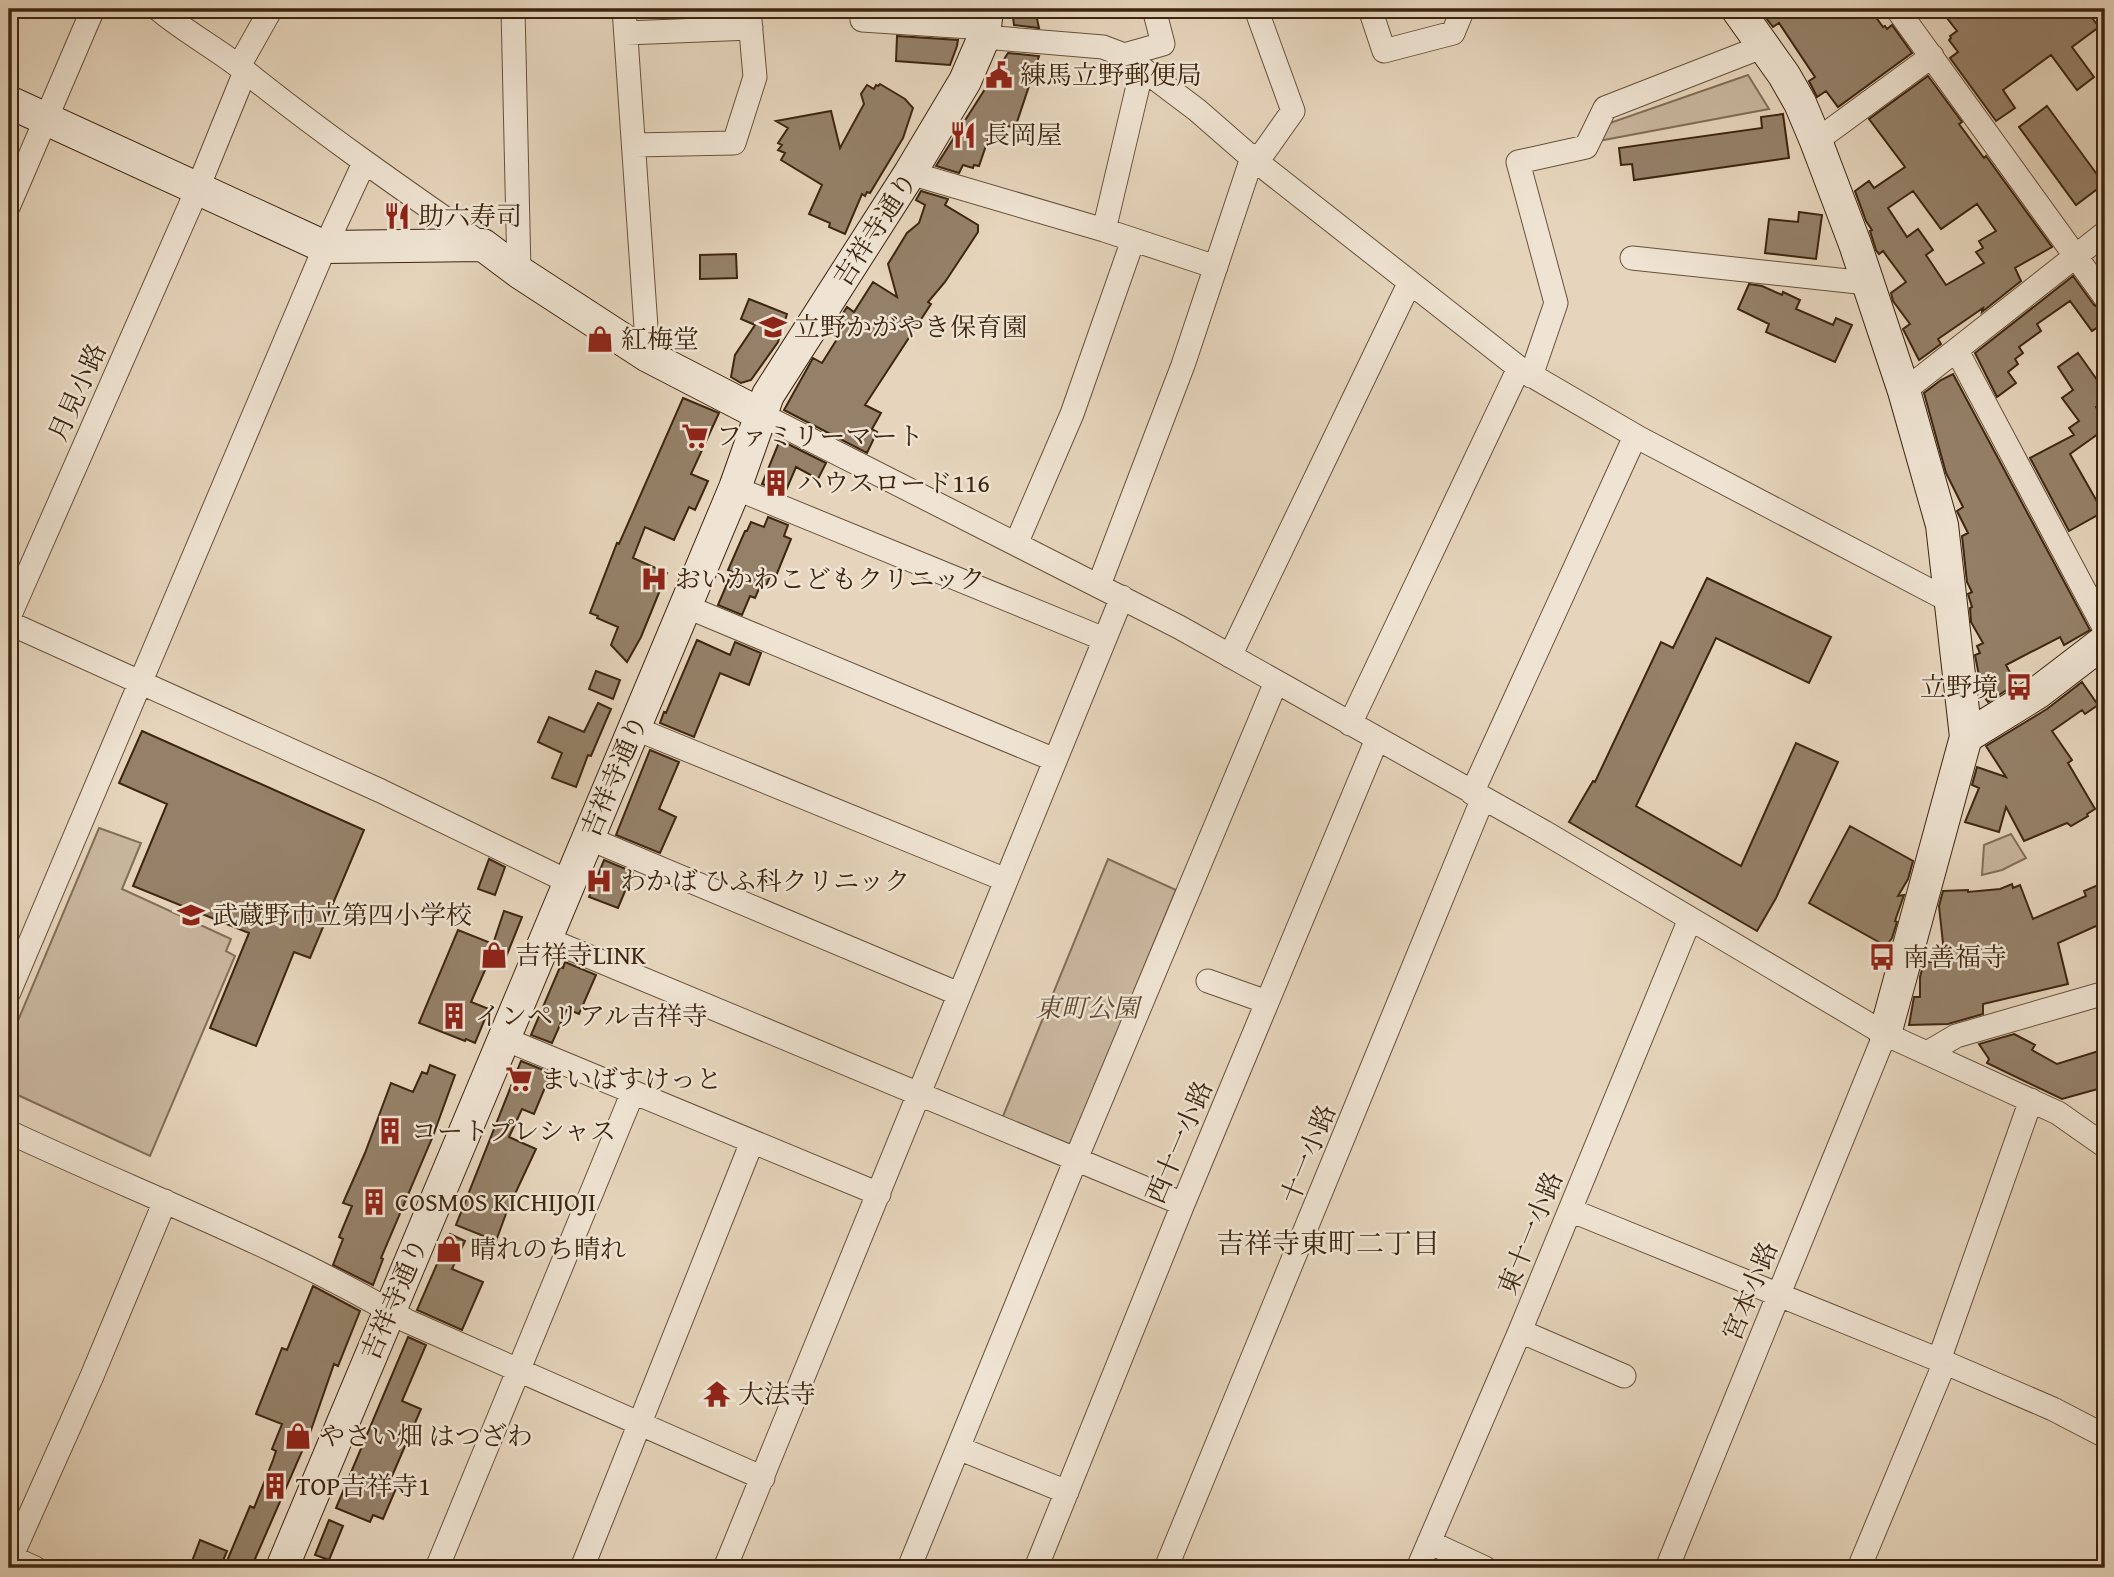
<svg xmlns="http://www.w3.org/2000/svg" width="2114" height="1577" font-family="'Gentium Book Plus','Noto Serif JP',serif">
  <rect width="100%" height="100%" fill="#e6d5bc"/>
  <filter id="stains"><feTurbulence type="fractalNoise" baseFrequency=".00286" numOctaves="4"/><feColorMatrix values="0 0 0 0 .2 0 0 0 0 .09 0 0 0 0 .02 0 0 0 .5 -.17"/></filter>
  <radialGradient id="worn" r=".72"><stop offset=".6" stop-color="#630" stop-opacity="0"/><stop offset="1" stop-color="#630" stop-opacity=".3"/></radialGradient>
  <path fill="#c9b79f" stroke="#836e57" stroke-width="2" d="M1748,75L1769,109L1593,142L1604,125Z
    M99,828L141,843L122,889L231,939L226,951L235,956L150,1156L9,1091V1042Z
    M2011,834L2026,858L2002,870L1982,875L1984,845Z
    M1108,859L1176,890L1066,1156L999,1126Z"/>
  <path fill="#958169" stroke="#3d250f" stroke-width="2" fill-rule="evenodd" d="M1012,9H1035L1039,28L1014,25Z
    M1759,9H1870L1883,27L1885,26L1887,29L1892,25L1912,53L1838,107L1826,91L1817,97L1809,81L1815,77L1779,23L1773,27Z
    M1940,9H2085L2099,27L2072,47L2094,77L2077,90L2051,55L2003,90L2015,108L1996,121L1950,58L1958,52L1949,40L1951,38L1950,36L1957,31Z
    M897,36L958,40L957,46L950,65L896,61Z
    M1008,53L1039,56L1015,128L994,122L979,166L974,165L973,168L963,165L959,173L936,166Z
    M1928,76L1962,122L1959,124L1984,158L1986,156L2052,247L2015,268L2021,281L1982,312L1983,308L1938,339L1941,344L1919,360L1903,329L1910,324L1893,301L1891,293L1906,282L1883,251L1879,254L1876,250L1870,231L1872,230L1866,221L1855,191L1869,181L1874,188L1905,167L1869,119ZM1913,191L1941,229L1977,204L1996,231L1979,241L1983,248L1976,252L1984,263L1946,285L1926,255L1933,250L1918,229L1907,237L1888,208Z
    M880,84L905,99L913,108L903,138L870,193L867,192L865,196L862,194L845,234L829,227L830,223L809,214L822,185L781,160L785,153L778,150L782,145L778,143L788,128L776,121L831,111L840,148L864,104L861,94L867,85L874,89L876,85L878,86Z
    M2047,106L2104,184L2076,205L2019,127Z
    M1783,114L1789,158L1634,180L1632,164L1621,165L1619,148L1762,128L1761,117Z
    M921,191L948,199L945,205L978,225V232L945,282L928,302L931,304L865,405L881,413L872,429L877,432L867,453L784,410L813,358L822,363L839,336L831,332L847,307L854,312L873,282L897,297L888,264L907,233L919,223L925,205L916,200Z
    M1799,212L1822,215L1816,259L1765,253L1769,219L1798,222Z
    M736,254L737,278L700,279V255Z
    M2073,276L2094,305L2105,311V322L2092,331L2070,301L2037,324L2041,331L2019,347L2023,353L2015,359L2018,364L2008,372L2016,383L1997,397L1975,353Z
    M1749,284L1762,286L1782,295L1783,292L1800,300L1796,309L1833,325L1836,318L1852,325L1835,362L1766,332L1769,324L1738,309Z
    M749,299L787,314L778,342L751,380L741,383L731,377L735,355L755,325L741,319Z
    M2078,353L2105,391V401L2096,407L2105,420V429L2070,454L2103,512L2069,531L2030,458L2074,435L2069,428L2079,421L2062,398L2073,390L2058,367Z
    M1953,374L2090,630L2064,645L2060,637L2006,665L2016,684L1988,702L1979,690L1980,681L1975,655L1980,653L1977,646L1983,643L1971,622L1970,608L1972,607L1968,594L1972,592L1967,582L1962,536L1968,533L1957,511L1963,507L1946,473L1924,393L1941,380Z
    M683,398L719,413L691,474L708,481L695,510L689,507L674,540L645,527L633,558L667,573L641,637L627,662L611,645L618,627L597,618L598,616L590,613L617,543L619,544Z
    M780,440L826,463L818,479L796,467L785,493L762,484Z
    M768,517L788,525L784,536L791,539L776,576L771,574L766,586L761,584L755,598L750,596L742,615L718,605L732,572L728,570L745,531H747L751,522L764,527Z
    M1707,578L1831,637L1809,683L1716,638L1636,806L1741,866L1796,743L1838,762L1776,898L1757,931L1569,822L1593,781L1595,782L1661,642L1673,648Z
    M697,640L730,655L735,642L761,653L749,685L720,673L694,737L660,723L664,712L666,713Z
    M596,671L620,680L613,699L589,689Z
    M2082,682L2098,705L2085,714L2082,710L2052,731L2072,760L2068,763L2095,809L2087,814L2088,816L2071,826L2067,823L2024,841L2006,807L1999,832L1965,822L1979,788L1972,785L1977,767L2006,777L1986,746L2047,709Z
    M598,703L611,709L591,756L588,755L576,787L552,778L562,753L538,742L549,717L584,732Z
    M142,731L364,830L310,958L294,952L256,1046L210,1028L249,933L133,886L167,804L119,783Z
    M650,750L679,762L659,809L676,817L660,853L616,835Z
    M1850,826L1913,861L1908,879L1898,896L1904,895L1895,921L1897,922L1892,938L1886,946L1809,903Z
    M489,859L505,867L495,895L478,889Z
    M604,860L633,872L618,908L589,897Z
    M2012,884L2013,888L2020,885L2033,919L2086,896L2084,891L2098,885L2105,902V922L2058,943L2068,984L1983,1004V1014L1948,1024L1909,1025L1914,997H1920V977L1924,962H1945L1939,906L1943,891L1968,890V892L2000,889Z
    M504,911L522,917L502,967L489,961L471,1002L489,1009L475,1043L466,1039L465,1041L419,1023L458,930L493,944Z
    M565,962L596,975L579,1014L567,1009L552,1043L531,1035L560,967L563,968Z
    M2014,1034L2035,1045L2032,1050L2057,1064L2105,1049V1087L2062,1099L1987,1063L1989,1059L1979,1044Z
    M521,1061L551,1073L534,1114L522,1109L509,1137L536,1149L507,1211L496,1241L456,1225Z
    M430,1065L455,1075L433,1136L381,1258L383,1259L373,1285L333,1265L343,1239L339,1237L352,1206L343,1203L365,1153L391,1083L413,1092L422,1072L427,1074Z
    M450,1234L465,1241L452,1269L483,1282L462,1330L417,1310Z
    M313,1286L360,1311L338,1366L334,1364L310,1433L251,1568H245L227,1561L250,1506L254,1508L273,1460L276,1451L272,1449L282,1424L256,1414L282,1348L287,1350Z
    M408,1337L426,1345L402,1401L421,1409L389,1483L397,1486L383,1519L373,1515L370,1522L336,1508Z
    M329,1520L343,1526L329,1560L315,1555Z
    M200,1540L227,1551L220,1568H202L191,1564Z"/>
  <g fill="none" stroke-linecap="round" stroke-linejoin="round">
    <defs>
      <path id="street" d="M158,9C184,31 214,47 241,68C319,131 401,188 483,245
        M513,9L519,272
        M624,9L648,356
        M862,9V20L986,28
        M1370,9L1384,51L1453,33L1463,9
        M1897,9L2105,297
        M626,33L751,28
        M984,37L1103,47L1124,55L1197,110L1252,158L1519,368L1639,438L1950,601
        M1124,55L1163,44L1154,9
        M239,66L271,9
        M1816,141L1932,56
        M634,145L734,143L755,77L749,9
        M910,173L1104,230L1216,267
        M9,205L93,9
        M1104,230L1142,69
        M1632,258L1867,283
        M1957,351L2105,629
        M1531,376L1556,303L1518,162L1586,147L1605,108L1764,46
        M1904,391L2105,233
        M760,414L1179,627L1544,832L1885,1034L2058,1113L2105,1146
        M735,488L1104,639
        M1016,544L1072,414L1133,240
        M1099,585L1183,365L1252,158L1264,152L1293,111L1256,9
        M685,606L1055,760
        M9,617L197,190L245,72
        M9,623L381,791L569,882
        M1230,656L1409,284
        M1350,724L1519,368
        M634,728L1006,880
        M1472,793L1632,443L1639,438
        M588,838L959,994
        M547,939L1183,1204
        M1208,981L1267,1002
        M9,992L325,247L364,163
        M505,1039L879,1194
        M1927,1053L1956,1036L2105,993
        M9,1132C141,1194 281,1246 407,1321L763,1478
        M1570,1210L1939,1360L2053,1409L2105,1436
        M1520,1331L1624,1376
        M1939,1360L2031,1100
        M958,1448L1067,1492
        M1429,1542L1485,1568
        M9,1556L35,1568
        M9,1562L92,1376L165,1201
        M437,1568L633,1092
        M582,1568L752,1142
        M725,1568L1122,597
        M909,1568L1076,1159L1276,682
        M1036,1568L1183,1204L1377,739
        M1166,1568L1483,798
        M1418,1568L1520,1331L1690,919
        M1667,1568L1885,1034
        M1859,1568L1945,1362"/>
      <path id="secondary" d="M1737,9L1784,75L1800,103L1816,141L1855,244L1904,391L1942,525L1966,737L1885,1034
        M9,102L325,247L483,245L519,272L648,356L760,414
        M1966,737L2037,693L2105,641
        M282,1568L735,488L768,395L910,173L965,81L984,37L987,9"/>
    </defs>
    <use href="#street" stroke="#67513a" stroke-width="25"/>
    <use href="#secondary" stroke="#3d250f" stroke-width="34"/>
    <use href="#street" stroke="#efe4d3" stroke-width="23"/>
    <use href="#secondary" stroke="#efe4d3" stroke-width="32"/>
  </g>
  <defs>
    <symbol id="civic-bare" viewBox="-9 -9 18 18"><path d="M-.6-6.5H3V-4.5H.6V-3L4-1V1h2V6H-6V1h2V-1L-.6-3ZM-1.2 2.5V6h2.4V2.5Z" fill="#8f2418" stroke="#efe4d3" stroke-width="2.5" paint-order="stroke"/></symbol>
    <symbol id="restaurant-bare" viewBox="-9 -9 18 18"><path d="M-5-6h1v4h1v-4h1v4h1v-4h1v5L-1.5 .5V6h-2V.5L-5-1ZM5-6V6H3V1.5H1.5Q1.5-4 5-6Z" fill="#8f2418" stroke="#efe4d3" stroke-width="2.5" paint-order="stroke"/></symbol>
    <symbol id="school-bare" viewBox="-9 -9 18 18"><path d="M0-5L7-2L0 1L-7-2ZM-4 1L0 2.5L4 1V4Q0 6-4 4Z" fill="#8f2418" stroke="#efe4d3" stroke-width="2.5" paint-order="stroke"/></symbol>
    <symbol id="shop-bare" viewBox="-9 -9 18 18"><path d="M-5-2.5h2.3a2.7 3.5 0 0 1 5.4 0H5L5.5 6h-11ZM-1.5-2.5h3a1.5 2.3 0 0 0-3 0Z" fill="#8f2418" stroke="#efe4d3" stroke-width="2.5" paint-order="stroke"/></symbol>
    <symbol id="supermarket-bare" viewBox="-9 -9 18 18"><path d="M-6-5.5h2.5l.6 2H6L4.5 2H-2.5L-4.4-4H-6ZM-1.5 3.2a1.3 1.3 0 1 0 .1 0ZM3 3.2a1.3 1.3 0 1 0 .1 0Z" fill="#8f2418" stroke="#efe4d3" stroke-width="2.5" paint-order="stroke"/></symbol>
    <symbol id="building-bare" viewBox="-9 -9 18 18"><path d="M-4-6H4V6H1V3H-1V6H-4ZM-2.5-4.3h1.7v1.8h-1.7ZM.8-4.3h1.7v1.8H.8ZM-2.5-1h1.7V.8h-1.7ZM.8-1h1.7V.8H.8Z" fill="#8f2418" stroke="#efe4d3" stroke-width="2.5" paint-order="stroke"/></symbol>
    <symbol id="hospital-bare" viewBox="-9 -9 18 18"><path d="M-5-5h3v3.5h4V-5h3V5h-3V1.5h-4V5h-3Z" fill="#8f2418" stroke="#efe4d3" stroke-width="2.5" paint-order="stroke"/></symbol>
    <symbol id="bus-bare" viewBox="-9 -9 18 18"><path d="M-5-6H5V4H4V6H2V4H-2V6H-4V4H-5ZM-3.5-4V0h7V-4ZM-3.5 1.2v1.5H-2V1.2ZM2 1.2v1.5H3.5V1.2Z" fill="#8f2418" stroke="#efe4d3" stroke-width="2.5" paint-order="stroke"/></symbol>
    <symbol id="temple-bare" viewBox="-9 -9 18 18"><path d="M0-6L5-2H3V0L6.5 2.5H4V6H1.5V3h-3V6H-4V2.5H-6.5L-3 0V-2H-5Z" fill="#8f2418" stroke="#efe4d3" stroke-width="2.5" paint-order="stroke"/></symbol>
  </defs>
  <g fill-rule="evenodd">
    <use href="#civic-bare" x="980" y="56" width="38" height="38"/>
    <use href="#restaurant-bare" x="944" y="116" width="38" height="38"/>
    <use href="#restaurant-bare" x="378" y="197" width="38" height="38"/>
    <use href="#school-bare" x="754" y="308" width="38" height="38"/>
    <use href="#shop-bare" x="581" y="320" width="38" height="38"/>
    <use href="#supermarket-bare" x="676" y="417" width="38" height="38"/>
    <use href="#building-bare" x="757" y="464" width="38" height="38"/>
    <use href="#hospital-bare" x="635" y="560" width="38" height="38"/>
    <use href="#bus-bare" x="2000" y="668" width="38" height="38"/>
    <use href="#hospital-bare" x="580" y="862" width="38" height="38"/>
    <use href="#school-bare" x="172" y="896" width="38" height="38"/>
    <use href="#shop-bare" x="475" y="936" width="38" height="38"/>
    <use href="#bus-bare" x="1863" y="938" width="38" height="38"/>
    <use href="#building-bare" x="435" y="997" width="38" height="38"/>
    <use href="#supermarket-bare" x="500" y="1060" width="38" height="38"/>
    <use href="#building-bare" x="371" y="1112" width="38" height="38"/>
    <use href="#building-bare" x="355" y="1183" width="38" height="38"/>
    <use href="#shop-bare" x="430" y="1230" width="38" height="38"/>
    <use href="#temple-bare" x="698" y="1375" width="38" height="38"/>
    <use href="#shop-bare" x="279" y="1417" width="38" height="38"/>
    <use href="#building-bare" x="256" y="1467" width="38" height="38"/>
  </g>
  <g text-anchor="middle" stroke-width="5" stroke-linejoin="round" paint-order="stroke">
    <g font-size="26" fill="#3d250f" stroke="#efe4d3" text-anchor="start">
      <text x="1020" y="84">練馬立野郵便局</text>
      <text x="984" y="144">長岡屋</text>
      <text x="418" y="225">助六寿司</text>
      <text x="794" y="336">立野かがやき保育園</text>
      <text x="621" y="348">紅梅堂</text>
      <text x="716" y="445">ファミリーマート</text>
      <text x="797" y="492">ハウスロード116</text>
      <text x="675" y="588">おいかわこどもクリニック</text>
      <text x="1998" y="696" text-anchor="end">立野境</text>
      <text x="620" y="890">わかば ひふ科クリニック</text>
      <text x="212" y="924">武蔵野市立第四小学校</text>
      <text x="515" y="964">吉祥寺LINK</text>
      <text x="1903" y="966">南善福寺</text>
      <text x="475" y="1025">インペリアル吉祥寺</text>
      <text x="540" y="1088">まいばすけっと</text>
      <text x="411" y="1140">コートプレシャス</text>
      <text x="395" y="1211">COSMOS KICHIJOJI</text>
      <text x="470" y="1258">晴れのち晴れ</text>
      <text x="738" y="1403">大法寺</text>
      <text x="319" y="1445">やさい畑 はつざわ</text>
      <text x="296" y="1495">TOP吉祥寺1</text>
    </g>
    <g font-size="26" fill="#3d250f" stroke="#efe4d3">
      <text transform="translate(875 229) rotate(-57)" y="9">吉祥寺通り</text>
      <text transform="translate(77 392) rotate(-66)" y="9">月見小路</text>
      <text transform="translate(614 776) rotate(-67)" y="9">吉祥寺通り</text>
      <text transform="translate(1179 1142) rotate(-67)" y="9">西十一小路</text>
      <text transform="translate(1308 1154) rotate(-68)" y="9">十一小路</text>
      <text transform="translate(1530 1233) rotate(-68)" y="9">東十一小路</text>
      <text transform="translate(1750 1291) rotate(-68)" y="9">宮本小路</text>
      <text transform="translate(394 1299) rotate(-67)" y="9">吉祥寺通り</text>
    </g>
    <g font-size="26" font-style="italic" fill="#604a33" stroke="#efe4d3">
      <text x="1087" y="1017">東町公園</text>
    </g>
    <g font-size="28" fill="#3d250f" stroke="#efe4d3">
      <text x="1328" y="1253">吉祥寺東町二丁目</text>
    </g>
  </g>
  <rect width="2114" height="1577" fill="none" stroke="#e6d5bc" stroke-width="35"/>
  <rect x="10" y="10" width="2093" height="1556" fill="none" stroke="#3d250f" stroke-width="3.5"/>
  <rect x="18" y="18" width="2079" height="1542" fill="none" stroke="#3d250f" stroke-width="2"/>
  <rect width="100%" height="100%" filter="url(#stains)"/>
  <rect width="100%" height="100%" fill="url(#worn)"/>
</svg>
